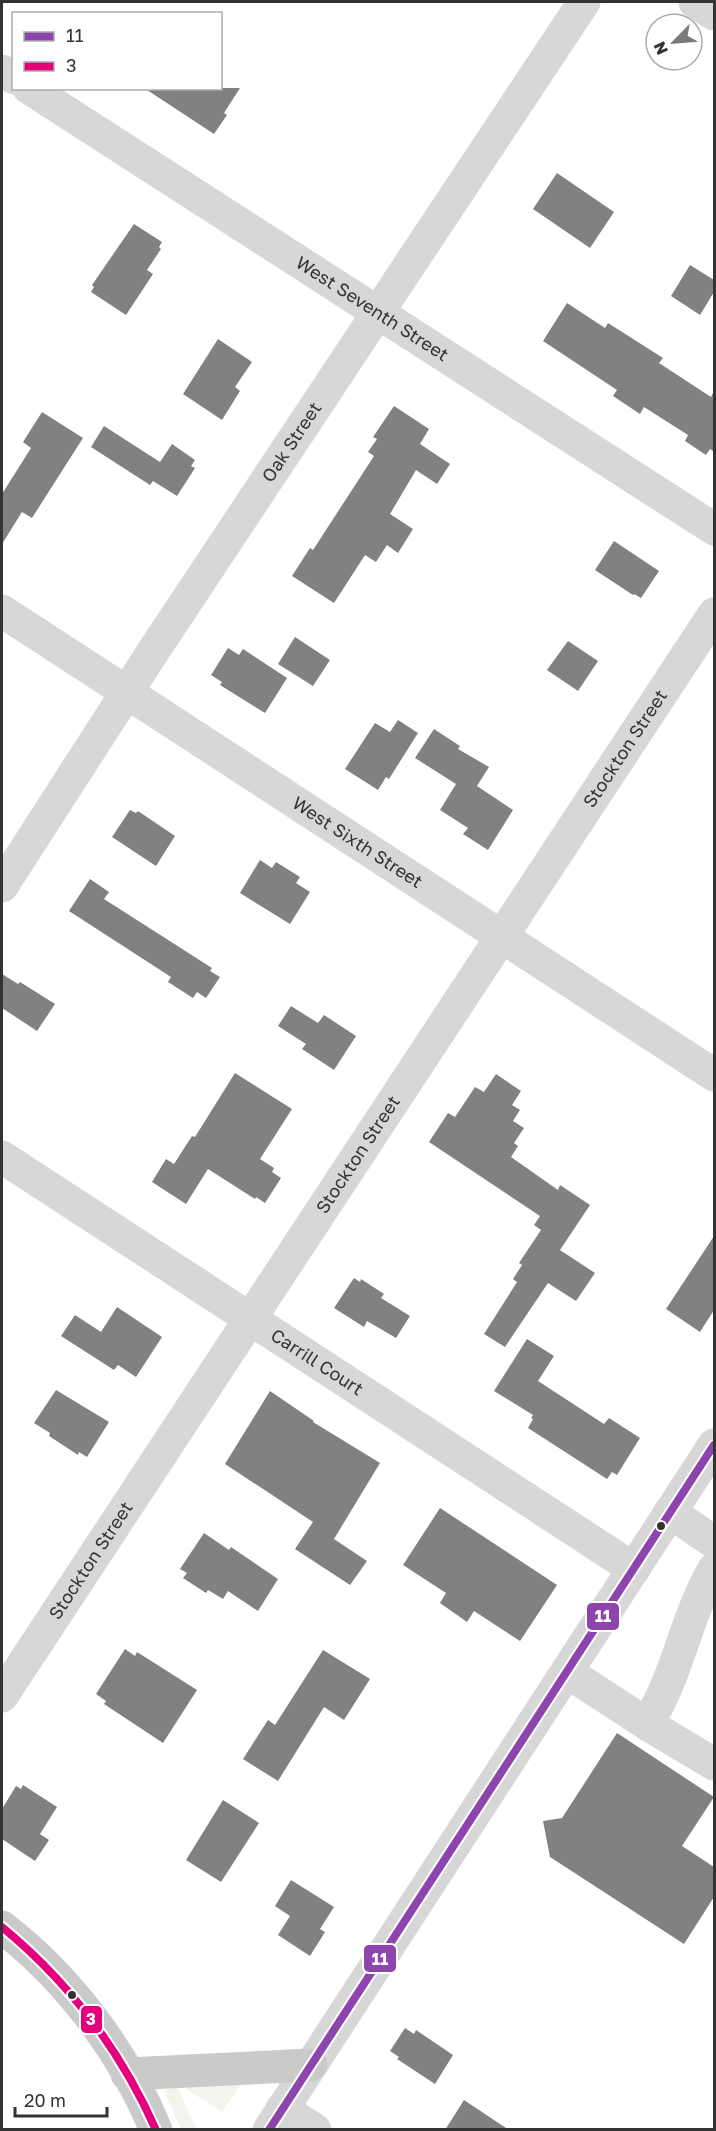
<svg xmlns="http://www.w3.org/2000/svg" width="716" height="2131" font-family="'Golos Text',sans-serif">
  <rect width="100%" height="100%" fill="#fff"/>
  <path fill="#f1f5ed" d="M185,2082H242L222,2112L186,2089Z
    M176,2083L196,2129H181L165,2093V2088Z"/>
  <path fill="#818181" d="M144,88H240L224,113L227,115L214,134Z
    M557,173L614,212L590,248L533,209Z
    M134,224L162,242L159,247L161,249L147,270L153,274L126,315L91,292L94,287L92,285Z
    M690,265L714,280V292L700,315L671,296Z
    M567,303L605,328L608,323L663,358L659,363L711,397L714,391V452L710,449L706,455L685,441L688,435L644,407L640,414L613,396L617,390L543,341Z
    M218,339L252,362L235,387L240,391L222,420L183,394Z
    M394,406L429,429L420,444L450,464L437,484L416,470L390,514L413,529L398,553L387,545L376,562L365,555L334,603L292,576L310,548L313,550L374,456L368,452L377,439L373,437Z
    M42,412L83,438L32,518L22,512L2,544V494L31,448L23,442Z
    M104,426L160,462L172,444L195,460L191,466L195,468L177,496L153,481L150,485L91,447Z
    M614,541L659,571L641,598L634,594L633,595L595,570Z
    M295,637L330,660L313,686L278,664Z
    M568,641L598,661L578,691L547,670Z
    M228,648L239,655L243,649L287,678L265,713L220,685L222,682L211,675Z
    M398,720L418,733L389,779L386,777L378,790L345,769L375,723L390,732Z
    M434,729L460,746L458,749L489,767L477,786L513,810L488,850L463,834L468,828L440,810L456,784L415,758Z
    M130,810L136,813L138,811L175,836L156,866L112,837Z
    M260,860L272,868L276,862L300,877L296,883L310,892L290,924L240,893Z
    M90,879L109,892L104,899L212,968L210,971L220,977L206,998L197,992L193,998L168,982L171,977L69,911Z
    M2,974L18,984L20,982L55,1004L37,1031L2,1008Z
    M291,1006L318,1023L324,1015L356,1036L334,1070L302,1049L306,1044L278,1026Z
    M235,1073L292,1109L260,1159L274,1168L272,1172L281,1178L265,1203L256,1197L255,1199L208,1169L186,1204L152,1182L166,1159L174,1164L192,1136L195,1137Z
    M496,1074L521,1091L512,1105L520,1110L513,1121L524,1128L514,1143L518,1146L511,1157L558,1190L560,1185L590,1205L560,1250L595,1273L576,1301L548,1283L505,1347L484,1334L517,1282L513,1279L522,1265L519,1263L541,1230L534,1225L540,1216L429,1142L448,1113L455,1117L475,1087L484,1092Z
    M714,1236V1310L700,1332L666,1309Z
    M354,1278L360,1282L361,1279L384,1294L381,1298L410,1316L396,1338L367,1321L364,1327L334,1308Z
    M117,1307L162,1337L136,1377L118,1365L114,1370L61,1336L75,1315L101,1332Z
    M527,1339L554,1356L538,1381L604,1424L609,1418L640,1438L617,1475L612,1472L607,1479L528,1428L533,1419L531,1418L533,1415L494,1391Z
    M56,1390L109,1422L87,1457L79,1452L78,1455L49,1436L50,1433L34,1423Z
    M270,1391L314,1421L313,1422L380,1463L334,1539L367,1561L350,1585L295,1549L313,1522L225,1464Z
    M440,1508L557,1585L520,1641L474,1611L467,1622L440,1603L446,1593L403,1565Z
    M204,1533L229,1550L231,1547L278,1579L258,1611L228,1591L223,1599L208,1590L206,1593L183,1578L187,1573L180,1569Z
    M125,1649L135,1656L137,1652L197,1690L163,1743L104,1704L106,1701L96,1694Z
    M323,1650L370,1679L344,1720L324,1707L278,1781L243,1759L268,1720L275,1725Z
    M617,1733L714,1797L682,1846L714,1867V1897L684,1944L550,1857L543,1821L562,1818Z
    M23,1785L57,1807L40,1834L49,1840L35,1861L2,1839V1809L16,1786L21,1789Z
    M223,1800L259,1823L221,1882L186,1860Z
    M291,1880L334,1907L320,1929L325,1932L310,1956L278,1935L290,1916L275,1906Z
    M405,2028L414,2034L416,2030L453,2055L435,2084L397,2059L399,2057L390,2051Z
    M464,2100L509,2130H445Z"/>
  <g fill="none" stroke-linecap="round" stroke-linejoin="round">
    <g stroke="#d7d7d7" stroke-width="33">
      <path d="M695,2L714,14"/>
      <path d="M2,71L14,78"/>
      <path id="s1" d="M29,88L714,529"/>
      <path id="s2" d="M2,611L714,1075"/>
      <path id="s3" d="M2,886L154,650L584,2"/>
      <path id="s4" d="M2,1157L634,1569"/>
      <path d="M670,1512L714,1542"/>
      <path d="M567,1672L647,1724L714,1764"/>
      <path id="s5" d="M2,1696L714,614"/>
      <path d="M647,1724C678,1676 685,1618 714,1569"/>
      <path d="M282,2109L315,2130"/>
      <path d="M269,2130L714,1445"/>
    </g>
    <path stroke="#cacaca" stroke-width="33" d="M2,1927C68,1978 124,2052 156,2130
      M127,2074L311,2065"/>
    <defs>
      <path id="bus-1" d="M269,2130L714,1445"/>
      <path id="bus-2" d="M2,1927C70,1983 120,2049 156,2130"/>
    </defs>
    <use href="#bus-1" stroke="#fff" stroke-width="12"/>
    <use href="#bus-2" stroke="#fff" stroke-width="12"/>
    <use href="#bus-1" stroke="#8e44ad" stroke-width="8"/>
    <use href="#bus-2" stroke="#e5007d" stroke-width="8"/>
  </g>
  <g fill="#333" stroke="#fff" stroke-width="2">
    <circle cx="661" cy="1526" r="5"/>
    <circle cx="72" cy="1995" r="5"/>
  </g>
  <g text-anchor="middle" stroke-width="6" stroke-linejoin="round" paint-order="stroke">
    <g font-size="18" fill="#333" stroke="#fff">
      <text dy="6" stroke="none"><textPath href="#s1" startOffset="408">West Seventh Street</textPath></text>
      <text dy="6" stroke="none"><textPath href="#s3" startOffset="530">Oak Street</textPath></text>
      <text dy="6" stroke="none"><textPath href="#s5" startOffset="1134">Stockton Street</textPath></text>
      <text dy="6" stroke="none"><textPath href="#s2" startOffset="424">West Sixth Street</textPath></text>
      <text dy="6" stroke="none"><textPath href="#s5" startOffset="648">Stockton Street</textPath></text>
      <text dy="6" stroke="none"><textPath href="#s4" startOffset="376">Carrill Court</textPath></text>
      <text dy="6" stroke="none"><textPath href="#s5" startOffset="162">Stockton Street</textPath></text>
    </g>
  </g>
  <g stroke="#fff" stroke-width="2">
    <rect x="586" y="1602" width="34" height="29" rx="6" fill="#8e44ad"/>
    <rect x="363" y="1944" width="34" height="29" rx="6" fill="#8e44ad"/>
    <rect x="80" y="2005" width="23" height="29" rx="6" fill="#e5007d"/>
  </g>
  <g font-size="16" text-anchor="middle" font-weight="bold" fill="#fff">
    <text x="603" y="1622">11</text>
    <text x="380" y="1965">11</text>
    <text x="91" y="2025">3</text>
  </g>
  <rect width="716" height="2131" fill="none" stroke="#333333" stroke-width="6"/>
  <rect x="12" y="12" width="210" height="78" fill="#ffffff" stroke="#adadad" stroke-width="1.5"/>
  <rect x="24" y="32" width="30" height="9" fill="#8e44ad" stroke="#adadad" stroke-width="1.5"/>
  <text x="66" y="42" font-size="18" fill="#333333">11</text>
  <rect x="24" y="62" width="30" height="9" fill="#e5007d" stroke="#adadad" stroke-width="1.5"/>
  <text x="66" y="72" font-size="18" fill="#333333">3</text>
  <g transform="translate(674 42) rotate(245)"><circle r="28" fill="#ffffff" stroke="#adadad" stroke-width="1.5"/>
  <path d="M0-4.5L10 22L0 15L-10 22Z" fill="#7a7a7a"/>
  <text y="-9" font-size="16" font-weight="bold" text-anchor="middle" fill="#333333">N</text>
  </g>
  <path d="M15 2107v9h92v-9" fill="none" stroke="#333333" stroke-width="3"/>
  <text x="24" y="2107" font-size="18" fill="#333333" stroke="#ffffff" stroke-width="4.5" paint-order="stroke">20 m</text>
</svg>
